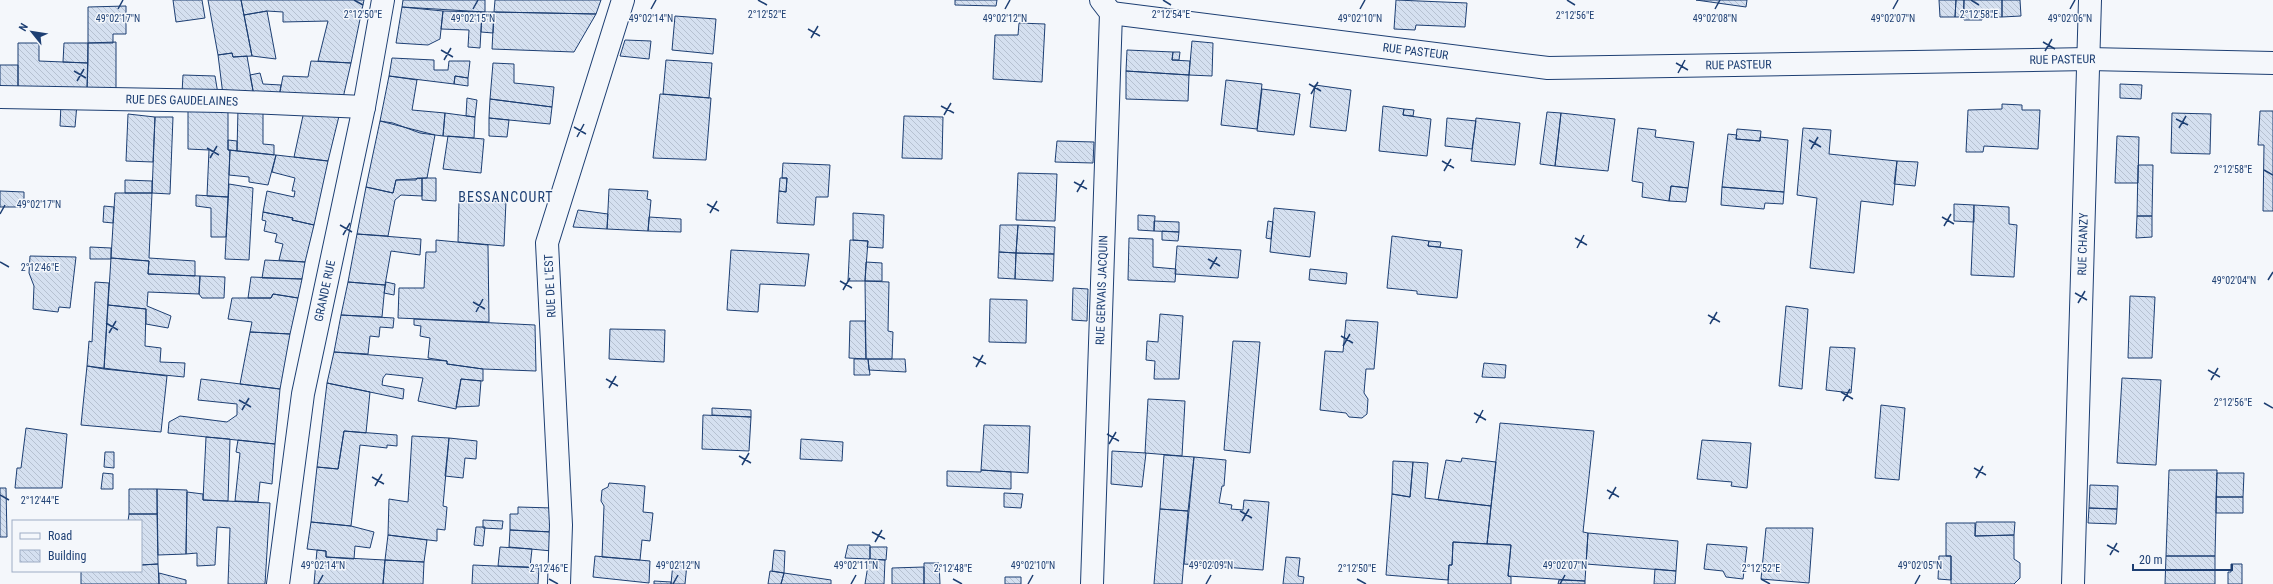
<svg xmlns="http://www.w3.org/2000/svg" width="2273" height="584" font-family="'Roboto Condensed',sans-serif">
  <defs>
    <pattern id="building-back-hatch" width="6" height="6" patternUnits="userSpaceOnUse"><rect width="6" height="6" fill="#d5e0f0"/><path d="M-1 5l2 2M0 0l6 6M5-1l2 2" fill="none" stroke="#b6c1d1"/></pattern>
  </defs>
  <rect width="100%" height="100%" fill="#f4f7fb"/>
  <path fill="url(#building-back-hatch)" stroke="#1d3f73" d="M173,0H202L205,18L176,22Z
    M208,0H241L252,56L233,57L232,53L218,55Z
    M241,0H364L351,63L318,61L328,21L283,22V12L267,11L244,15Z
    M403,0H485V12L402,7Z
    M495,0H601L596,14L494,12Z
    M955,0H997L996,6L955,5Z
    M1396,0L1467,3L1465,27L1416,25L1415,30L1394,29Z
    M1696,0H1747L1746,7Z
    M1939,0H1956L1955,17H1940Z
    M1956,0H1964L1963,17H1955Z
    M1964,0H2002V17H1982V20H1964Z
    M2002,0H2020L2021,16L2002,17Z
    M126,6V34H113V43H88V7Z
    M402,7L443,11L440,39L428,45L396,43Z
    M267,11L276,59L252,56L244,15Z
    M443,11L482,12L480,48L468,47L469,30L441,29Z
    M482,12H494L493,33L481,32Z
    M494,12L596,14L574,52L492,49Z
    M675,16L716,19L713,54L672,50Z
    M1019,23L1045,24L1042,82L993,79L995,35H1018Z
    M625,40L651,41L649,59L620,56Z
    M1192,41L1213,43L1212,76L1189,75Z
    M116,42V91L87,90L88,43Z
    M18,43H39V61L88,63L87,90L18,89Z
    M64,43H88V63L63,62Z
    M1127,50L1173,52L1172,60L1190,61L1189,75L1126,71Z
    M1173,52H1180L1179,60H1172Z
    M232,53L233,57L247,56L254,96L223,95L218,55Z
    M392,58L434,60V70H448L449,61H470L468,78L455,76L454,84L389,76Z
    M666,60L712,63L709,98L663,94Z
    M311,61L351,63L343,98L279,97L283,76L308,77Z
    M493,63L514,64V83L554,87L552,107L490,99Z
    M0,65H18V89L0,88Z
    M1126,71L1189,75L1188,101L1126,99Z
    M260,73L263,84L281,85L279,97L254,96L250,75Z
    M183,75L215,76L218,94L182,93Z
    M389,76L417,80L412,110L445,113L443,136L420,133L393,123L380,121Z
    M455,76L468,78V86L454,84Z
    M1226,80L1262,84L1257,129L1221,125Z
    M2120,84L2142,85L2141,99L2120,98Z
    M1315,85L1351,90L1346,131L1310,127Z
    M1262,89L1300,94L1294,135L1257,131Z
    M660,94L711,98L706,160L653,158Z
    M467,98L477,100L475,117L466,116Z
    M490,99L552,107L550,124L489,118Z
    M61,104H77L75,127L60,126Z
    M2002,104L2022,105V110H2040L2038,149L1984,146L1983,152H1966L1968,110L2002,109Z
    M1383,106L1404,109L1403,115L1431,119L1427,156L1379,151Z
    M188,107L228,109V150H230L228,197L207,196L209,150L188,149Z
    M238,109L263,110V144L274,145V155L237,151Z
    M1404,109L1414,110L1413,116L1403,115Z
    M304,111L340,112L328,161L294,157Z
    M2260,111H2273V211H2263L2264,145H2258Z
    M1547,112L1561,113L1555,166L1540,164Z
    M445,113L475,117L474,138L443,136Z
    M1561,113L1615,119L1608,171L1555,166Z
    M2172,113L2211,114L2210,154L2171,153Z
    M128,114L155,117L153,162L126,161Z
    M904,116L943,117L942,159L902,158Z
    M155,117H173L170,194L152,193Z
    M489,118L509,120L507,137L489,136Z
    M1447,118L1476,121L1472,149L1445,146Z
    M1476,118L1520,123L1515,165L1471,161Z
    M380,121L435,135L427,178L396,180L393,193L366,187Z
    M1638,128L1656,130L1655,137L1694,142L1688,188L1671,186L1669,201L1642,197L1643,183L1632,181Z
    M1803,128L1831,130L1829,154L1897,161L1893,205L1861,201L1854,273L1810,268L1817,198L1797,195Z
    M1737,129L1761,131L1760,141L1736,139Z
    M1728,134L1737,135L1736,139L1760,141V137L1788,140L1784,192L1722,187Z
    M448,136L484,139L481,173L443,169Z
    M2117,136L2139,137L2138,183H2115Z
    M228,140L237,141V151L228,150Z
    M1057,141L1094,142L1093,163L1055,162Z
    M230,150L276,155L268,185L249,182V177L229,175Z
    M276,155L328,161L314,225L292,220L293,218L263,212L267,191L294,197L295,191H292L295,178L272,172Z
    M1897,161L1918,162L1915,186L1894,184Z
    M783,163L830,165L828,197H816L814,225L777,223L779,191L786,192L787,178H782Z
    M2138,165H2153L2152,216H2137Z
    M1018,173L1057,174L1055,221L1016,220Z
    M417,178H422V196L401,195L395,200L388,236L357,234L366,187L393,193L396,180H416Z
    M422,178H436V201L422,200Z
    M780,178H787L786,192L779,191Z
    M125,180L152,181V193H125Z
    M229,184L253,188L249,260L225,259Z
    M1671,186L1688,188L1686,202L1669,201Z
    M1722,187L1784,192L1783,204L1765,203L1764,209L1721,205Z
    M609,189L648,191L647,199L651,200L648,231L607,229Z
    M0,191L24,192V207H0Z
    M115,193H152L149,258L195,261V276L148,274L149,261L111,258Z
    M196,195L228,197L226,237H211V208L196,206Z
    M459,201H506L504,246L458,242Z
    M1954,204L1974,205V222L1954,221Z
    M1974,205L2009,207V224L2017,225L2014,277L1971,275Z
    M104,206L114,207L113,223L103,222Z
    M1274,208L1315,212L1310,257L1270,252Z
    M578,210L608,214L607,229L573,227Z
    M263,212L293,218L292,220L314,225L305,262L279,260L283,244L275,242L277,234L264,231L266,221L262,220Z
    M853,213L884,215L883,248L867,247L868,241L853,240Z
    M1138,215L1155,216L1154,231L1138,230Z
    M2137,216H2152V237L2136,238Z
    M649,217L681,219V232L648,231Z
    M1154,221L1179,222V232L1154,231Z
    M1268,221L1273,222L1271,239L1266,238Z
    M1000,225H1018L1016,253L999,252Z
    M1018,225L1055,227L1054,254L1016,253Z
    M1162,231L1179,232L1178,241L1162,240Z
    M357,234L421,239L420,255L391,251L385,285L348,282Z
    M1392,236L1429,241L1428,246L1462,250L1457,298L1417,294V291L1387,288Z
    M1129,238L1153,239V267L1176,269L1175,282L1128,280Z
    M436,240L488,245L489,322L398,318L399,288H424L426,252H436Z
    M850,240L868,241L865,281H848Z
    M1429,241L1441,242L1440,247L1428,246Z
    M1177,246L1241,250L1238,278L1175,274Z
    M90,247L111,248V259H90Z
    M731,250L809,254L805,286L760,284L758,312L727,310Z
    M999,252L1016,253L1015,279L998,278Z
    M1016,253L1054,254L1053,281L1015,279Z
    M30,256L76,257L70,308L59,307L58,312L33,309L34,286L29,273Z
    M111,258L149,261L148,274L200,276L199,294L148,292L147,306L171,316L168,328L146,324V309L108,305Z
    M265,260L305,262L302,279L262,278Z
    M866,262L882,263V281H865Z
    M1310,269L1347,273L1346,284L1309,280Z
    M200,276L225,277L224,298H202L199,294Z
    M251,277L302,279L298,298L273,294L271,298H248Z
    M865,281L889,282L888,331L893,332L892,359H866Z
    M95,282L109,283L104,369L87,366L89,341L92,342Z
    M348,282L385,285L382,317L341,315Z
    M386,282L395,284L394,295L384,293Z
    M1073,288L1088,289L1087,321L1072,320Z
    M273,294L298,298L290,334L250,332L252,322L228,319L232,298H271Z
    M2130,296L2155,297L2152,358H2128Z
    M990,299L1027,300L1026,343L989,342Z
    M108,305L146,309L145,346L161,348L160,362L185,363L184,377L104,369Z
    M1786,306L1808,309L1802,389L1779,386Z
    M1160,314L1183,316L1179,379H1154L1155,361L1146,360L1147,341L1158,342Z
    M341,315L394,318L393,328L380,327L379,337L370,336L368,354L334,352Z
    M414,319L535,325L536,371L483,369L447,364V361L428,358L430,338L420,336L421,326L414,325Z
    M1346,320L1378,322L1374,369H1366L1364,393L1368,399L1367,414L1362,418L1349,417L1346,413L1320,410L1325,351L1343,352Z
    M850,321H865L866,359L849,358Z
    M610,329L665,330L664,362L609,359Z
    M250,332L290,334L280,389L240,384Z
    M1233,341L1260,342L1250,453L1224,450Z
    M1830,347L1855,348L1851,393L1826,390Z
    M334,352L447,361V364L483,369V381L461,379L456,409L418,401L423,378L386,374L383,378L382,385L404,389L403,399L327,383Z
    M854,359H868L870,375H854Z
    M868,359H905L906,372L869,370Z
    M1484,363L1506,365L1505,378L1482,377Z
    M87,366L167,376L161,432L81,425Z
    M2122,378L2161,380L2156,465L2117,463Z
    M201,379L280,389L275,444L168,433L169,422L180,416L227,422L237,415V404L198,400Z
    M461,379L481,381L479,406L456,407Z
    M327,383L370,392L366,433L344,431L338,469L317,467Z
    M1148,399L1185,401L1182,456L1145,453Z
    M1881,405L1905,408L1899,480L1875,478Z
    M712,408L751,410V417L712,415Z
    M703,415L751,417L749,451L702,449Z
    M1500,423L1594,431L1583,532L1588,533L1585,581L1508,576L1511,545L1487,544Z
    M984,425L1030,426L1028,473L981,470Z
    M26,428L67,434L62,488H15L17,468H21Z
    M344,431L397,435V446L387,445V448L360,445L351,526L311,522L317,467L338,469Z
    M412,436L449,438L443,506L447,507L445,530L437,529V541L388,535L389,499L408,502Z
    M206,437L230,439L228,501L203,500Z
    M449,438L477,441L476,459L465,458L463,478L445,476Z
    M801,439L843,442L842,461L800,459Z
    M238,440L275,444L272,484L260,482L258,502L235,501L240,453L236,452Z
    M1702,440L1751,443L1747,488L1731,486L1732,482L1697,479Z
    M1112,451L1146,453L1142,487L1111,484Z
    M105,452H114V468L104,467Z
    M1164,455L1194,457L1188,511L1160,509Z
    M1194,457L1226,460L1224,486H1222L1219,503L1232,505L1231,509L1243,510L1244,500L1269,502L1263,570L1184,564Z
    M1462,458L1496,462L1491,506L1438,500L1446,460L1461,462Z
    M1393,461L1413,462L1410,497L1392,494Z
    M1413,462L1428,463L1425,498L1491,506L1487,544L1453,542L1452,565H1449L1448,580L1386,575L1392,494L1410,497Z
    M981,470L1011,472V489L947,486V471L981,472Z
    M2169,470H2217L2215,556H2166Z
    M103,473L113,474V489H101Z
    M2217,473H2244L2243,497H2216Z
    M609,483L645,486L643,512L653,513L650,541L642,540L640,560L602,557L604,506L601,501L602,490L608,487Z
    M2090,485L2118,486L2117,509L2089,508Z
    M0,488H6L7,537H0Z
    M129,489H157V514H129Z
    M157,489L187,490L186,554L158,555Z
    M187,492L203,494V500L270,503L265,584H228L230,528L217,527L215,565L197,566V553L186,554Z
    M1004,493L1023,494L1021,508L1004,507Z
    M2216,497H2243V513H2216Z
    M518,507L553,508L552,532L510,530V514H518Z
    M2089,508L2117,509L2116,524L2088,523Z
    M1160,509L1188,511L1182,584H1154Z
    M129,514H157L158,564L141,565V521H128Z
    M483,520L503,521L502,529L483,528Z
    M311,522L351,526L374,532L370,548L355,546L354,559L326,557V551L307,549Z
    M1976,522H2015L2014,535L1975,536Z
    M1946,523H1975V536L2014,535V559L2020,563V578L2014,584H1951V556H1946Z
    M476,527H485L483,546L474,545Z
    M1766,528H1813L1809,583L1761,579Z
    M510,530L552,532V551L509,547Z
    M1588,533L1678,541L1676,571L1586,564Z
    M388,535L427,540L424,562L385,560Z
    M1453,542L1511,545L1508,576L1511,577V584H1448L1449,565H1452Z
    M1707,544L1747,547L1743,579L1726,577L1723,571L1704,569Z
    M848,545H870V559L845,558Z
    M500,547L532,549L530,567L498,566Z
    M870,547H887L886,560L870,559Z
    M317,550L326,551V557L385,560L383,584H314Z
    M774,550L785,551L784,573L772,571Z
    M595,556L650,561L649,583L593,577Z
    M1939,556H1951V580L1938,579Z
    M2166,556H2215V584H2165Z
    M1286,557L1300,558L1298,576L1304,577L1303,584H1283Z
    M869,559L885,560L884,584H865Z
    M385,560L424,562L423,584H383Z
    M673,563L687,564L685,584H671Z
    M924,563H939L940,584H924Z
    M158,564L159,584H81V571H141V565Z
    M2231,564H2242V584H2228V572H2231Z
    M473,565L539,568L538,584H472Z
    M924,567V584H892V568Z
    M1655,569L1676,571L1675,584H1654Z
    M770,571L784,573L781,584H768Z
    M159,573L186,580V584H159Z
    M784,573L831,580V584H781Z
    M1005,577H1021V584H1005Z
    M1559,580L1585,581V584H1558Z
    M654,581L671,582V584H654Z"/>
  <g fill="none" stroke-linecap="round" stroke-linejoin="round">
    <defs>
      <g id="minor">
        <path id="s1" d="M1111,13L1548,68L2089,59L2273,63"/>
        <path id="s2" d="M0,97L222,101L364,107"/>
        <path id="s3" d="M278,584L303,394L364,107L383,0"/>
        <path d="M559,584L561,525L547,243L623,0"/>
        <path id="s4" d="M1092,584L1111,13L1101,0"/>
        <path id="s5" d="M2073,584L2090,0"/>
      </g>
    </defs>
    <use href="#minor" stroke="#1d3f73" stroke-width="24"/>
    <use href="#minor" stroke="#f4f7fb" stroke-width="22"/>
  </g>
  <path fill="none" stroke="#1d3f73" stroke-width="1.5" d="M354,0L363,5M758,0L767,5M1163,0L1171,5M1567,0L1575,5M1971,0L1979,5M118,9L123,0M473,9L478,0M651,9L656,0M1005,9L1010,0M1360,9L1365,0M1715,9L1720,0M1893,9L1898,0M2070,9L2075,0M808,29L820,36M811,38L818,26M2043,42L2055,49M441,50L453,57M2045,51L2052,39M444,60L451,48M1676,63L1688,70M74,71L86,78M1678,73L1685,60M77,81L84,69M1309,84L1321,91M1311,94L1318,82M941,106L954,113M944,115L951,103M2176,119L2188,125M574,127L586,134M2179,128L2186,116M577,137L584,124M1809,140L1821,147M207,148L219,155M1811,149L1818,137M210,158L217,146M1442,161L1454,168M2264,170L2273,175M1444,171L1451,159M1074,182L1087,189M1077,192L1084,180M707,204L719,211M710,213L717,201M0,214L5,205M1942,217L1954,224M340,225L352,232M1944,226L1951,214M343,235L350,223M1575,238L1587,245M1577,248L1584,235M1208,259L1220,266M0,262L9,267M1210,269L1217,257M2268,280L2273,272M840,281L852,288M843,290L850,278M2075,293L2087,300M473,302L485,309M2078,303L2085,291M476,312L483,299M1708,315L1720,322M106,323L118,330M1710,324L1717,312M109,333L116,321M1341,336L1353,343M1343,346L1350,334M973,357L986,364M976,367L983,355M2208,370L2220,377M606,379L618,386M2211,380L2218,368M609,388L616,376M1841,392L1853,399M239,400L251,407M1843,401L1850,389M2264,403L2273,408M242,410L249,398M1474,413L1486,420M1476,423L1483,410M1107,434L1119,441M1109,444L1116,432M739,456L751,463M742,465L749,453M1974,468L1986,475M372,477L384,484M1976,478L1983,466M375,486L382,474M1607,490L1619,497M0,495L9,500M1609,499L1616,487M1240,511L1252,518M1242,521L1249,509M872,532L885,539M875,542L882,530M2107,545L2119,552M2110,555L2117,543M549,579L558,584M953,579L962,584M1357,579L1366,584M1761,579L1770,584M318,584L323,575M673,584L678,575M851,584L856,575M1028,584L1033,575M1206,584L1211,575M1560,584L1565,575M1915,584L1920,575"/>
  <g text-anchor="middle" stroke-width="3" stroke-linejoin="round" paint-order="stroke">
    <g font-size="12" fill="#1d3f73" stroke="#f4f7fb">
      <text dy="4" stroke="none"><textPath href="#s1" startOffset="307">RUE PASTEUR</textPath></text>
      <text dy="4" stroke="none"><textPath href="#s1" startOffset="955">RUE PASTEUR</textPath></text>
      <text dy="4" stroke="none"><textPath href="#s1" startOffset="631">RUE PASTEUR</textPath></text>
      <text dy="4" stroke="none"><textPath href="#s2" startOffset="182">RUE DES GAUDELAINES</textPath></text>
      <text dy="4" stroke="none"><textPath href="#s5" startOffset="340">RUE CHANZY</textPath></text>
      <text transform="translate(550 286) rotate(-93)" y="4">RUE DE L'EST</text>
      <text dy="4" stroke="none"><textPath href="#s4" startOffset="294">RUE GERVAIS JACQUIN</textPath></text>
      <text dy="4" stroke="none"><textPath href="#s3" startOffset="297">GRANDE RUE</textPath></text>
    </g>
    <g font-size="14" letter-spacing="1" fill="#1d3f73" stroke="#f4f7fb">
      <text x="506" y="202">BESSANCOURT</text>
    </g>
  </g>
  <g font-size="10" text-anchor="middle" fill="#1d3f73" stroke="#f4f7fb" stroke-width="3" stroke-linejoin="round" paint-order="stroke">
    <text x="363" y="18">2°12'50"E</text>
    <text x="767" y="18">2°12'52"E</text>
    <text x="1979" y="18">2°12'58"E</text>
    <text x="1171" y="18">2°12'54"E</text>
    <text x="1575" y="19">2°12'56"E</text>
    <text x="473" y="22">49°02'15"N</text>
    <text x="651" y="22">49°02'14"N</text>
    <text x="1005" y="22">49°02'12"N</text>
    <text x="1360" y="22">49°02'10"N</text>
    <text x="1893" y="22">49°02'07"N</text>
    <text x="118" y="22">49°02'17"N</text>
    <text x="1715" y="22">49°02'08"N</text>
    <text x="2070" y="22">49°02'06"N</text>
    <text x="2233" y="173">2°12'58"E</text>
    <text x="39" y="208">49°02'17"N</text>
    <text x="40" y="271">2°12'46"E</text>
    <text x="2234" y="284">49°02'04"N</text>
    <text x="2233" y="406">2°12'56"E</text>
    <text x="40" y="504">2°12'44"E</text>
    <text x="323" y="569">49°02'14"N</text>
    <text x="678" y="569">49°02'12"N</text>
    <text x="856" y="569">49°02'11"N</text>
    <text x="1033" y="569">49°02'10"N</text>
    <text x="1211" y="569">49°02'09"N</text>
    <text x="1565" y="569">49°02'07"N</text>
    <text x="1920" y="569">49°02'05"N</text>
    <text x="549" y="572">2°12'46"E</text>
    <text x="953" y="572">2°12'48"E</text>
    <text x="1357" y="572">2°12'50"E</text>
    <text x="1761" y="572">2°12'52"E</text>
  </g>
  <rect x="12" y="520" width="130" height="52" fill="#f4f7fb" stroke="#9eadc5"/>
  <rect x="20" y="533" width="20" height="6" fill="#f4f7fb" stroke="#9eadc5"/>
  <text x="48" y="540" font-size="12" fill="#1d3f73">Road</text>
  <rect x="20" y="550" width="20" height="12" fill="url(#building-back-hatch)" stroke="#9eadc5"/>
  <text x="48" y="560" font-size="12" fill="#1d3f73">Building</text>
  <g transform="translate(32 32) rotate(300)" stroke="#f4f7fb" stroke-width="3" paint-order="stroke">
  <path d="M0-3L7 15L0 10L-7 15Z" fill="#1d3f73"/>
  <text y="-6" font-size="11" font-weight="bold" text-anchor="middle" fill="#1d3f73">N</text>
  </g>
  <path d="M2133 564v6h99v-6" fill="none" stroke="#1d3f73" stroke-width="2"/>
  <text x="2139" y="564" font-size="12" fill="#1d3f73" stroke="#f4f7fb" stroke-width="3" paint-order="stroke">20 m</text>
</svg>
